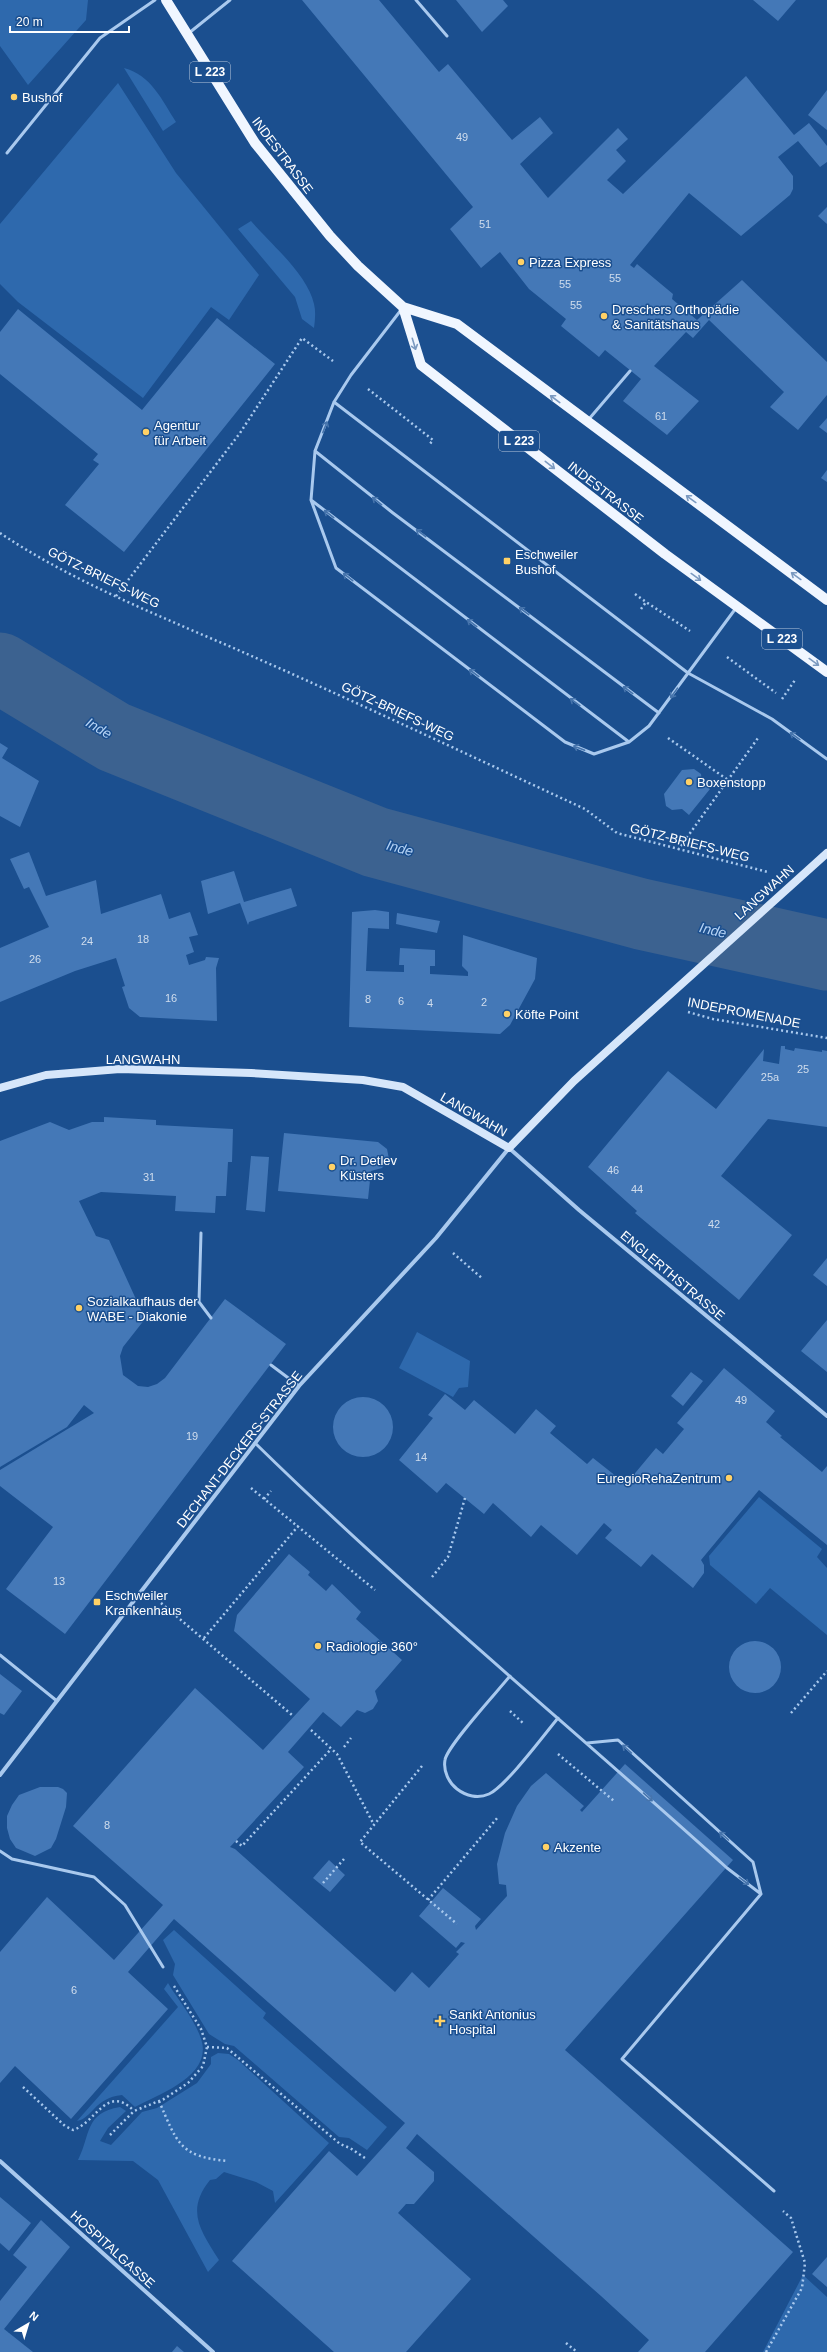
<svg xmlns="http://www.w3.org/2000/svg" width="827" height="2352" font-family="Arial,sans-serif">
  <rect width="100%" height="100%" fill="#1b4f8f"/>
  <path fill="#2e69ad" d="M0,0H88L86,20L28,85L0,46Z
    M124,68C151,75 162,100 176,122L163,131Z
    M118,83L176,173L259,275L229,320L211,307L143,398L18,302L0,284V224Z
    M251,221C270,243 308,275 314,304C316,312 315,320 314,328L302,319L295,297L238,229Z
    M417,1332L470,1361L468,1387L459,1388L453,1397L399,1368Z
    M759,1497L822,1549L817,1557L827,1568V1635L770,1588L756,1604L710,1565L709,1556Z
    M174,1930L266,2013L263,2018L387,2127L367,2150L349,2138L339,2137L234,2046L225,2044L209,2034L173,1975L175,1964L163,1940Z
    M168,1983C178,2000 193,2017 200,2036C216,2075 161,2093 135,2107L122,2095C94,2098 93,2118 77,2121L178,2007L164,1989Z
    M218,2053L229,2054L238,2060L329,2143L275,2203L273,2191L256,2182L224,2172L216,2179L210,2180C185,2211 201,2231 219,2260L208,2272L158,2180L133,2161L78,2160C91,2135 84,2113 120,2107L126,2111L108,2128L100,2141L111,2145L142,2112L157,2108L197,2083L211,2064V2057Z
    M803,2275L827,2297V2352H763Z"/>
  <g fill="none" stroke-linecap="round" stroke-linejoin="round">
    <path stroke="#3c6290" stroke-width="71" d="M0,668L114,737L375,842L641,914L827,955"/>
  </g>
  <path fill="#4478b7" d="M302,0H379L439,72L448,64L512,140L540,117L553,133L520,164L548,198L618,128L628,139L616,150L626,161L607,180L623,194L746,76L794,135L809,123L827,146V162L820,167L798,141L778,157L793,176V189L790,195L741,236L689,193L630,265L634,268L637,264L673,294L672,299L697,320L742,280L827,362V395L798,430L770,407L784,392L709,320L693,338L686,332L654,366L699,401L667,435L623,401L641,379L605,350L599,357L561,326L566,319L529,289L500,252L481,268L450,229L473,207Z
    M456,0H503L508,6L482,32Z
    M753,0H796L778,21Z
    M827,90V130L808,115Z
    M827,207V224L818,216Z
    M18,309L142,410L217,318L275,364L124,552L65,505L99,464L93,460L98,454L0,374V332Z
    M827,418V433L819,427Z
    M827,470V482L821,478Z
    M0,743L8,748L2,758L39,781L20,827L0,816Z
    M694,769L701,774L702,783L710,789L689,815L682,809L672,810L666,806L664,794L682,770Z
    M29,852L46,896L96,880L101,914L161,894L169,919L190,912L198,935L189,937L194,952L186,955L189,965L205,960L206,957L219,958L216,968L217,1021L140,1017L129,1008L122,987L125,986L116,958L75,971L0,1002V948L49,927L29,887L24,889L10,859Z
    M234,871L244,902L291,888L297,906L249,922L248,925L240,903L208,914L201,881Z
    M375,910L389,912V929L368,928L366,971L404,972V965H399L400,948L435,950V966H430V974L468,976V972L462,966L463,935L537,958L535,979L510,1025L500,1034L349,1027L352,912Z
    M397,913L440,921L437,933L396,924Z
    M781,1046H785V1049L794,1051L795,1048L822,1052V1050L827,1051V1127L768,1119L721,1176L792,1235L739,1300L635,1213L637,1211L588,1167L668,1071L716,1109L764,1049L763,1061L779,1064Z
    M104,1117L156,1120V1125L233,1129L232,1162H228L226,1196H216L215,1213L175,1211L176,1196L101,1192L79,1201L96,1236L109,1240L145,1319L123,1347L120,1356L123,1375L138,1386L148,1387L157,1384L165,1378L225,1299L286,1344L65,1634L6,1589L53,1527L0,1486V1470L94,1413L84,1405L67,1427L0,1467V1141L50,1122L69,1130L92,1122H104Z
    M284,1133L378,1142L387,1149L389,1159L382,1168L371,1171L368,1199L278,1191Z
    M251,1156L269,1157L265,1212L246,1210Z
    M827,1258V1286L813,1275Z
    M827,1320V1372L801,1351Z
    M724,1368L775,1411L766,1422L782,1436L780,1437L822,1472L827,1466V1545L759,1490L701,1560L704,1565V1573L693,1588L652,1554L641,1567L605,1538L612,1530L604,1523L577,1555L541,1525L531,1537L493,1503L484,1514L446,1483L437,1493L399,1460L433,1418L428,1415L445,1394L465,1410L474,1400L515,1434L536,1409L556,1426L550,1433L587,1464L593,1458L626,1484L656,1448L663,1454L684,1429L677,1423Z
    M691,1372L703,1381L683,1406L671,1396Z
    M333 1427a30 30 0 1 1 60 0a30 30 0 1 1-60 0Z
    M289,1554L310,1572L308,1575L326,1591L332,1584L361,1612L356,1619L402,1660L375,1691L378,1701L373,1709L365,1713L357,1710L341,1727L323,1712L288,1752L304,1767L230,1847L235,1849L395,1992L412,1972L429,1988L459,1954L456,1952L465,1943L461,1942L456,1948L419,1916L443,1888L481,1919L475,1926L476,1930L507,1896L506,1885L499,1884L497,1864L505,1833L517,1806L531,1786L546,1773L584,1806L580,1810L582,1812L625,1764L733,1860L565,2050L793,2252L705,2352H638L649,2340L601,2296L417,2134L406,2148L434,2172V2181L414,2204H406L398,2213L471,2279L406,2352H334L232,2261L329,2151L357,2176L405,2123L174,1919L128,1972L168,2009L71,2119L15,2066L0,2083V1952L47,1897L114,1960L163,1905L73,1826L195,1688L263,1750L310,1699L234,1631L237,1615Z
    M729 1667a26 26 0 1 1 52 0a26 26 0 1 1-52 0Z
    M0,1674L22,1691L4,1715L0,1713Z
    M40,1787H58L63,1789L67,1793L66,1807L56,1839L51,1848L35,1856L16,1848L10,1839L7,1828V1816L12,1805L19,1795Z
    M329,1860L345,1875L330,1892L313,1878Z
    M0,2197L31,2223L9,2251L0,2243Z
    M41,2220L70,2247L4,2329L33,2352H0V2301L27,2267L13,2255Z
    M827,2257V2287L812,2274Z
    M177,2346L184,2352H172Z"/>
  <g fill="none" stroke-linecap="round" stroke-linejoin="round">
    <path stroke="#a9c9ee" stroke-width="2.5" stroke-dasharray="2 3" stroke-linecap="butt" d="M368,389L433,440L429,445
      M0,533C76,584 170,620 254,657C365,706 475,758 585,809L617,833L768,872
      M635,594L646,602
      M116,596L240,433L302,338L333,361
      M641,609L646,602L690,631
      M727,657L776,693
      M782,699L795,680
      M668,738L728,780
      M678,850L758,738
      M688,1012L713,1019L827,1038
      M453,1253L483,1279
      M251,1488L375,1590
      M264,1499L271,1491
      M432,1577L448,1557L465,1498
      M161,1603L292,1715
      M204,1638L299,1525
      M510,1711L524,1724
      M791,1713L827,1671
      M311,1730L337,1754L374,1825
      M344,1747L351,1738
      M558,1754L614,1801
      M422,1766L360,1842L457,1924
      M236,1841L242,1846L331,1749
      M323,1883L344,1859
      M428,1900L498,1817
      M207,2047L227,2048L340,2144L350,2148L365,2158
      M23,2087L65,2126L73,2130C96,2123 107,2083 134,2111
      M159,2101C177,2142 179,2157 228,2161
      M110,2135L134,2111L164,2099L188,2083L203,2066L207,2047L201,2029L174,1986
      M566,2343L577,2352
      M766,2352L802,2288L805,2263L791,2218L783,2211"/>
    <path stroke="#a9c9ee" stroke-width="3" d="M416,0L447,36
      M189,33L230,0
      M7,153L100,38L155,0
      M401,310L351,375L334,402L315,451L311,500L336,568L565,742L594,754L629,742L649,726L736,608
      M334,402L688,673L772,719L827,759
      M589,419L630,371
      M315,451L393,513L659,713
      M311,500L629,742
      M201,1233L199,1302L211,1318
      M271,1365L299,1386
      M255,1443C406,1591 570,1726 727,1868L761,1894
      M0,1655L57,1701
      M510,1676C498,1691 447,1746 445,1760C443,1771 449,1783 457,1789C466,1796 478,1799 489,1794C506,1786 544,1735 558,1718
      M587,1743L618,1740L753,1862L761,1894
      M0,1851L12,1859L94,1877L125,1905L163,1967
      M761,1894L622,2059L774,2191"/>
    <path stroke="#a9c9ee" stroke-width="4" d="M0,1775L299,1386L436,1238L509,1148L579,1210L827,1416
      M0,2161L213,2352"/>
    <path stroke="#d6e6fa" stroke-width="8" d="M0,1088L46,1075L120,1069L251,1073L363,1080L403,1087L509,1148L574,1081L827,853"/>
    <path stroke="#f0f6ff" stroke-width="10" d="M166,0L255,143L330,236L358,266L403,307L457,324L827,600
      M403,307L421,365L665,554L827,672"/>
  </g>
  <defs><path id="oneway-shaft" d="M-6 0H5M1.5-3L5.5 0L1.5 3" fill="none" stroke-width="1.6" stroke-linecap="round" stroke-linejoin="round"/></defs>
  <g stroke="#7b9ac1">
    <use href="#oneway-shaft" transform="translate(414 344) rotate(73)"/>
    <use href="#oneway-shaft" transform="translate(555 399) rotate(-143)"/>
    <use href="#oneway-shaft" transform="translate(550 465) rotate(38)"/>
    <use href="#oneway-shaft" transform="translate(691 499) rotate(-144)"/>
    <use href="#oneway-shaft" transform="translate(796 576) rotate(-144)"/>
    <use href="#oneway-shaft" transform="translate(696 577) rotate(36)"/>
    <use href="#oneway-shaft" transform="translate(814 662) rotate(36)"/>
  </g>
  <g stroke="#4674ac">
    <use href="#oneway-shaft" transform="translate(325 427) rotate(-69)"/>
    <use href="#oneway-shaft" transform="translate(377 501) rotate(-141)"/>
    <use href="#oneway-shaft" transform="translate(329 514) rotate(-142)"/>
    <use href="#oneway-shaft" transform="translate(421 533) rotate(-143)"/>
    <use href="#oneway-shaft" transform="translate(348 577) rotate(-142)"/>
    <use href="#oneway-shaft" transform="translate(524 611) rotate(-143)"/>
    <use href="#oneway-shaft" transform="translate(472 623) rotate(-143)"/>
    <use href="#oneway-shaft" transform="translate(474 673) rotate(-143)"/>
    <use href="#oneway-shaft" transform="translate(628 690) rotate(-143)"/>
    <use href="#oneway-shaft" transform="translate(674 693) rotate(126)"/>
    <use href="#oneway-shaft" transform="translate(575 702) rotate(-144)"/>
    <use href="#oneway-shaft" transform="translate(795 736) rotate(-144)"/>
    <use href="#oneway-shaft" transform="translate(579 748) rotate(-159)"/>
    <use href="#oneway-shaft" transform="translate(627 1749) rotate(-138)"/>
    <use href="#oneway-shaft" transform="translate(648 1797) rotate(42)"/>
    <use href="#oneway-shaft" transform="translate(724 1836) rotate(-138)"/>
    <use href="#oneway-shaft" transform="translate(744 1881) rotate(37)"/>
  </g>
  <g fill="#ffd166" stroke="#1b4f8f" stroke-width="1.5">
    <circle cx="14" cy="97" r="4"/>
    <circle cx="521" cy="262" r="4"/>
    <circle cx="604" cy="316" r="4"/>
    <circle cx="146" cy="432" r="4"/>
    <rect x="503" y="557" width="8" height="8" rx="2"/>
    <circle cx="689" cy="782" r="4"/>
    <circle cx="507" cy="1014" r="4"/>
    <circle cx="332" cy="1167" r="4"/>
    <circle cx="79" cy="1308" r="4"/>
    <circle cx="729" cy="1478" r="4"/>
    <rect x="93" y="1598" width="8" height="8" rx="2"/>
    <circle cx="318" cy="1646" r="4"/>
    <circle cx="546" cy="1847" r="4"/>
    <path d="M438 2015h4v4h4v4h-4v4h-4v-4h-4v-4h4z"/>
  </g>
  <g text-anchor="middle" stroke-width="3" stroke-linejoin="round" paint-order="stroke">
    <g font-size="11" fill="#d0dded">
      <text x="462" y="141">49</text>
      <text x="485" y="228">51</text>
      <text x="615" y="282">55</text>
      <text x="565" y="288">55</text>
      <text x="576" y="309">55</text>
      <text x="661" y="420">61</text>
      <text x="143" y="943">18</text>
      <text x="87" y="945">24</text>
      <text x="35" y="963">26</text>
      <text x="171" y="1002">16</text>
      <text x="368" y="1003">8</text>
      <text x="401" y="1005">6</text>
      <text x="484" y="1006">2</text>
      <text x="430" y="1007">4</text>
      <text x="803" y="1073">25</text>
      <text x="770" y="1081">25a</text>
      <text x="613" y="1174">46</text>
      <text x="149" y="1181">31</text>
      <text x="637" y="1193">44</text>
      <text x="714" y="1228">42</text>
      <text x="741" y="1404">49</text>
      <text x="192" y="1440">19</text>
      <text x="421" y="1461">14</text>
      <text x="59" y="1585">13</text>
      <text x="107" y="1829">8</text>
      <text x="74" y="1994">6</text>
    </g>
    <g fill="#1b4f8f" stroke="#bbcadd" stroke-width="1">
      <rect x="190" y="62" width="40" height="20" rx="3"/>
      <rect x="499" y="431" width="40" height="20" rx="3"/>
      <rect x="762" y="629" width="40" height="20" rx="3"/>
    </g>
    <g font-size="12" font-weight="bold" fill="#fff">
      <text x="210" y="76">L 223</text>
      <text x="519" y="445">L 223</text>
      <text x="782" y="643">L 223</text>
    </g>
    <g font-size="13" fill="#fff" stroke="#1b4f8f" text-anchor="start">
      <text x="22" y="102">Bushof</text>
      <text x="529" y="267">Pizza Express</text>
      <text x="612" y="314">Dreschers Orthopädie<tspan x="612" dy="15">&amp; Sanitätshaus</tspan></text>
      <text x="154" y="430">Agentur<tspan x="154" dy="15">für Arbeit</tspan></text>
      <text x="515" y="559">Eschweiler<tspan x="515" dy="15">Bushof</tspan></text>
      <text x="697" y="787">Boxenstopp</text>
      <text x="515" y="1019">Köfte Point</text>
      <text x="340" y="1165">Dr. Detlev<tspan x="340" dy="15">Küsters</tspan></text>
      <text x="87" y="1306">Sozialkaufhaus der<tspan x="87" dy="15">WABE - Diakonie</tspan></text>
      <text x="721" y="1483" text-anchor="end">EuregioRehaZentrum</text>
      <text x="105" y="1600">Eschweiler<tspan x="105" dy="15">Krankenhaus</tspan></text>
      <text x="326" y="1651">Radiologie 360°</text>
      <text x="554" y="1852">Akzente</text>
      <text x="449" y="2019">Sankt Antonius<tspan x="449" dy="15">Hospital</tspan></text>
    </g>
    <g font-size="13" fill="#fff" stroke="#1b4f8f">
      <text transform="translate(283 155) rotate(53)" y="5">INDESTRASSE</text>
      <text transform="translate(606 492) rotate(38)" y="5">INDESTRASSE</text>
      <text transform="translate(104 577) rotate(26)" y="5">GÖTZ-BRIEFS-WEG</text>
      <text transform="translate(398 711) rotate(25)" y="5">GÖTZ-BRIEFS-WEG</text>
      <text transform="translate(690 842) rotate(14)" y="5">GÖTZ-BRIEFS-WEG</text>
      <text transform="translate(764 892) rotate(-42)" y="5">LANGWAHN</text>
      <text transform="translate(744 1012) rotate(11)" y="5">INDEPROMENADE</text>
      <text x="143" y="1064">LANGWAHN</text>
      <text transform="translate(474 1114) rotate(30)" y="5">LANGWAHN</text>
      <text transform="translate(673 1275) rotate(40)" y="5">ENGLERTHSTRASSE</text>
      <text transform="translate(239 1449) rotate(-52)" y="5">DECHANT-DECKERS-STRASSE</text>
      <text transform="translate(113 2249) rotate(42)" y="5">HOSPITALGASSE</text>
    </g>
    <g font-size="14" font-style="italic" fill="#b5d3f5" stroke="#1b4f8f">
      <text transform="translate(99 728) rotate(31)" y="5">Inde</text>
      <text transform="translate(400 848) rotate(15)" y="5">Inde</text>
      <text transform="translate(713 930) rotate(13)" y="5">Inde</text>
    </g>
  </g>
  <g transform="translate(28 2324) rotate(38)" stroke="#1b4f8f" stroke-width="3" paint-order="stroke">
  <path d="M0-3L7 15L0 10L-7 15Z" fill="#ffffff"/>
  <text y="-6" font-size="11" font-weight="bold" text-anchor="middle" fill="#ffffff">N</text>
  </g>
  <path d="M10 26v6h119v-6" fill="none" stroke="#ffffff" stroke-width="2"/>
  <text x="16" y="26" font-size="12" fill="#ffffff" stroke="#1b4f8f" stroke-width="3" paint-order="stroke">20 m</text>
</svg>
